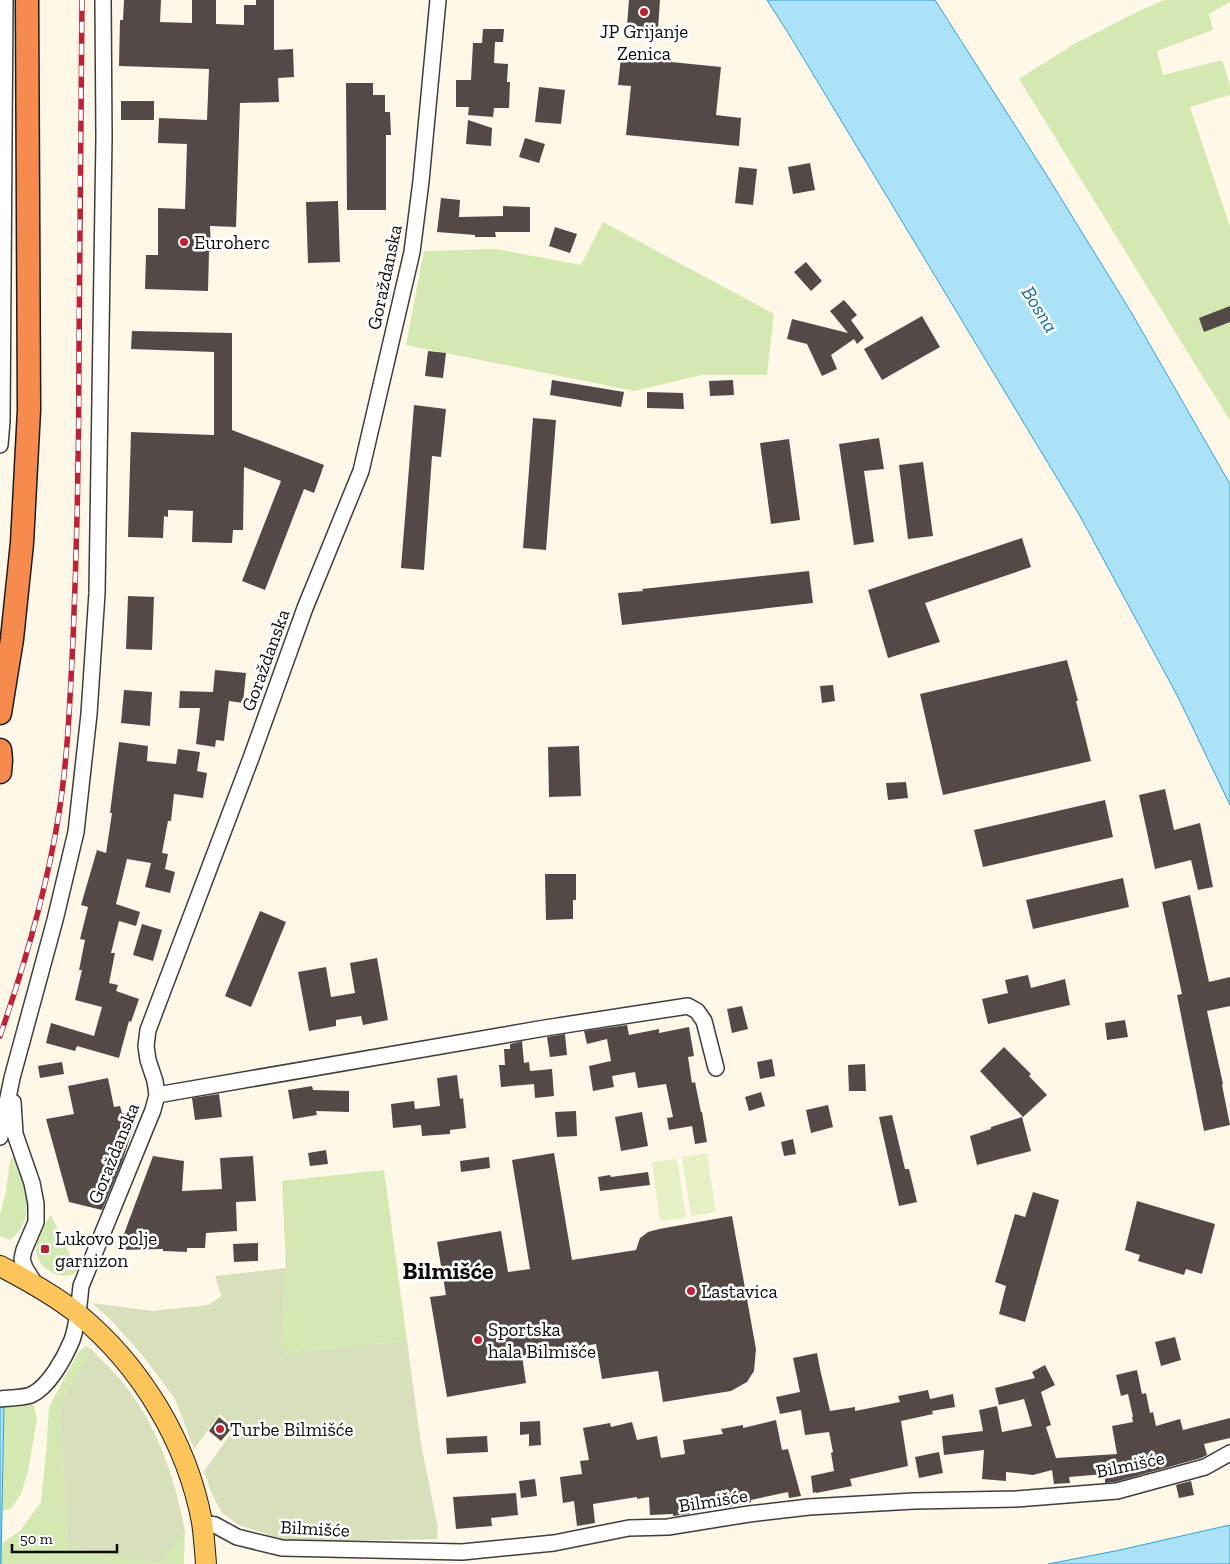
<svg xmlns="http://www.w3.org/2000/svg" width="1230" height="1564" font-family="'Zilla Slab',serif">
  <rect width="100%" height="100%" fill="#fff8e8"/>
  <path fill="#d4e9b2" d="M1164,0H1230V2L1209,14L1213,30L1157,51L1163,75L1222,60L1230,85V95L1190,107L1230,227V421L1019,79L1074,44L1141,10Z
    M603,222L774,314L767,375H702L634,391L406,345L424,251L496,249L581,265Z
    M12,1157L15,1158C17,1171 25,1183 27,1196C29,1212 24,1230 10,1240L0,1236V1215L6,1191L10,1161Z
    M384,1170L407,1341L282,1353L286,1268L282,1181Z
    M51,1215L77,1269V1272C65,1283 40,1270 37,1255C34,1242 43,1225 51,1215Z
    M86,1346L91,1349L59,1406L65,1484L67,1547L160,1563L185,1531L184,1564H1L2,1543L20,1531L41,1502L46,1453L49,1407L79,1351Z
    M33,1402L37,1419L28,1471L21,1494L11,1509L1,1511L4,1406L16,1407Z"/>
  <path fill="#d7dfbb" d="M286,1268L282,1353L407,1341L421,1444L438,1528L437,1539L289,1542L239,1525L222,1513L211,1492L204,1471L235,1428L220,1414L194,1449L175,1399L143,1356L110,1319L92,1303L152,1311L209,1305L221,1296L215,1276Z
    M91,1349C104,1363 119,1376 130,1392C160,1433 176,1483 185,1531L160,1563L69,1549L67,1547L65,1484L59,1406Z"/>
  <path fill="#e5f0c4" d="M707,1153L716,1212L691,1216L682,1157Z
    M677,1159L686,1218L660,1221L652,1162Z"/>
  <path fill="#ace2f7" stroke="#32a0cf" d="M767,0H935L1046,174L1131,312L1230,484V805L1178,697L1080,516L790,36Z
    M0,1405L4,1406L1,1564H0Z
    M1230,1525V1564H1048L1115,1551Z"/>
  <path fill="#534a47" d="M124,0H161L160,22L192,23V0H216V24L244,25V5H256V0H274V50L293,49L294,77L278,78L279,102L240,103L236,227L210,226L211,252H209L208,291L145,289L146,255H158V208L185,209L187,144L158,143L159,118L207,120L209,69L119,66L120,20H123Z
    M629,0H660L658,29L627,25Z
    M483,29H504L503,42H495L494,63L508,64L507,82H510L509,108H494L493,117L468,115L469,107H456V80H471L473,43H482Z
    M621,57L721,67L716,115L741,118L739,146L626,135L631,86L618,85Z
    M346,83H373V95H385V112H390L391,135H386V210H347Z
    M539,87L565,90L561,124L535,122Z
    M121,101H154V120H121Z
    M468,120L492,128L491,146L466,144Z
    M525,138L545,144L539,163L519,157Z
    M810,163L815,190L793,194L788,167Z
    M739,167L757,169L753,205L735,203Z
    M441,198L460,200L459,217L503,216V206L530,207V232H495L496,237H475V235L437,232Z
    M338,201L340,262L308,263L306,202Z
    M555,227L577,234L570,253L549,246Z
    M806,262L822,281L811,291L794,272Z
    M844,300L857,315L851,320L864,338L857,344L854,339L831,355L837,369L822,376L807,344L787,339L792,319L848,333L830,311Z
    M1230,306V322L1204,332L1199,318Z
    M922,316L940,347L882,380L864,349Z
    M132,331L232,333V430L324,465L314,493L304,489L265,590L242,581L281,481L244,467L243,530H233L232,543L192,542L193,511L168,510V517L164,516L163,538L128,537L131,432L214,435V352L131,349Z
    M428,351L446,353L443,378L425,376Z
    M552,380L624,392L621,407L550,395Z
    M733,380L734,395L710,396L709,381Z
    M647,392L683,393L684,409L647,408Z
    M414,405L446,409L441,457L432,456L424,570L401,568Z
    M533,418L556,420L546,550L523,548Z
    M879,438L884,469L864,471L874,542L854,545L839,444Z
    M789,439L800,520L771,524L760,443Z
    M923,462L933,536L908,539L899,465Z
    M1022,538L1031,567L925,603L940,642L888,658L868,590Z
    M809,571L813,603L622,625L618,593L643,591L642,589Z
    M128,596L154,597L152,650L126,649Z
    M1067,660L1078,701H1076L1091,761L943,795L920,694Z
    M215,670L246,673L243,703L229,701L224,741L216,740L215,747L196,744L200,708H179L180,691L213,692Z
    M833,685L835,701L822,703L820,686Z
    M124,690L152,692L150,726L121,723Z
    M119,742L148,746L147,761L176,764L178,749L200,752L197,771L207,773L203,798L174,794L171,821H168L162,853L168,854L165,869L175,872L170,893L145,887L151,863L127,859L116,904L140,912L136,926L119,921L111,953H115L109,983L118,985L116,991L139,999L131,1022L129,1021L119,1058L77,1046L75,1051L46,1043L51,1023L94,1036L102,1007L75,1000L82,970H79L85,940L80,939L88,907L81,905L97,850L106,853L112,813H110Z
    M579,746L581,796L549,797L548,747Z
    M906,782L908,798L888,800L886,783Z
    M1165,789L1174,830L1200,823L1213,887L1198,890L1191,860L1155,869L1139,795Z
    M1105,800L1113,837L983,867L974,830Z
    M545,874H576V900H573V919L546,920Z
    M1123,878L1129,907L1033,929L1026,900Z
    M1190,895L1209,982L1230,977V1006L1207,1011L1223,1084L1222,1085L1230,1125L1204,1131L1177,995L1182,994L1162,902Z
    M260,911L286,922L251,1007L225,996Z
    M142,924L162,930L153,961L133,955Z
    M377,958L388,1020L363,1025L361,1016L336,1020V1026L309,1031L298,972L326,967L331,997L355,993L350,963Z
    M1028,975L1031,988L1065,979L1070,1005L988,1024L982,999L1008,993L1005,980Z
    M742,1006L748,1029L732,1033L727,1009Z
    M1125,1020L1128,1037L1107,1040L1105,1023Z
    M627,1025L629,1035L659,1029V1033L689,1027L694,1056L688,1057L692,1083L695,1082L701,1112H702L707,1142L695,1144L692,1126L669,1130L667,1118L673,1117L666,1084L638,1088L635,1072L612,1076L614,1087L593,1091L589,1066L611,1061L607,1039L587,1044L584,1031Z
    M565,1034L567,1055L550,1057L547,1037Z
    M522,1041L524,1063L529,1062L530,1071L552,1069L554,1096L535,1098L534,1084L501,1087L499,1065H505L504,1049H510V1044Z
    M1004,1047L1031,1074L1029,1076L1047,1095L1023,1117L980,1071Z
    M772,1059L775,1076L760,1079L757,1062Z
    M62,1062L64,1074L40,1078L38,1066Z
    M865,1064L866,1091H849L848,1065Z
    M457,1075L460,1099L463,1098L466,1128L450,1130V1134L422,1136L421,1125L393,1128L391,1104L414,1101L415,1109L440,1106L437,1078Z
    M108,1078L114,1107L120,1106L122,1113L136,1119L122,1162L102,1210L69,1202L46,1119L74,1114L68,1086Z
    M312,1086L313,1090L349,1091V1112L316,1111L317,1115L293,1119L288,1090Z
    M761,1092L765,1106L749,1111L745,1097Z
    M219,1094L222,1117L195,1120L192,1098Z
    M828,1105L833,1127L811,1133L806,1110Z
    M576,1111L577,1136L557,1137L555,1112Z
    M642,1112L648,1146L621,1151L615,1117Z
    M892,1115L905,1169H909L917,1202L899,1206L879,1117Z
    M1022,1117L1031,1151L977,1165L970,1136L991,1129V1127Z
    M793,1139L796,1154L784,1156L781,1142Z
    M326,1150L328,1164L310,1166L308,1153Z
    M554,1153L572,1260L636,1250L640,1238L648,1232L659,1229L732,1216L756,1349L754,1371L747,1382L731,1391L663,1402L658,1371L602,1379L596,1344L522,1356L526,1383L447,1397L430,1297L446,1295L437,1242L501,1231L508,1272L530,1269L512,1160Z
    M153,1156L184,1161L182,1191L222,1189L220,1158L253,1156L256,1201L236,1202L237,1231L206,1233L205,1248H187V1252L163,1251V1249L118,1250Z
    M489,1157L490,1168L461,1172L460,1161Z
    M648,1172L650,1185L600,1191L598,1177L610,1175L611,1177Z
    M1033,1192L1059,1200L1025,1322L999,1314L1006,1286L995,1282L1015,1214L1025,1217Z
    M1137,1201L1215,1224L1202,1274L1186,1269L1184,1275L1138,1261L1140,1255L1125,1250Z
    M258,1243V1261L234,1262L233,1244Z
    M1175,1337L1181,1360L1161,1366L1155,1342Z
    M817,1353L820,1369L830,1411L855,1407V1411L900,1402L898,1396L928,1390L930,1399L953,1394L955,1407L932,1411L933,1414L901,1421L908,1466L850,1479L852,1486L816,1493V1492L813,1493L811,1476L834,1471L831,1453L833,1452L829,1432L805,1435L801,1410L780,1414L776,1397L800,1392L793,1358Z
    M1045,1365L1055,1385L1041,1392L1051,1425L1046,1427L1056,1458L1117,1454L1112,1426L1133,1422L1132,1417H1133L1128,1394L1121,1396L1116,1375L1137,1370L1142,1394L1146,1393L1150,1413L1153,1412L1156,1426L1180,1419L1183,1430L1230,1418V1438L1204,1444L1207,1455L1201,1458L1115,1482L1105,1483V1474L1069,1477L1070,1483L1054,1484L1052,1470L1033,1475L1006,1472V1481L982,1479L984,1450L944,1455L942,1436L983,1431L979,1410L997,1406L1002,1432L1032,1426L1024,1399L999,1405L995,1388L1035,1378L1032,1372Z
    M219,1417L232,1428L221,1441L209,1431Z
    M776,1420L782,1450L788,1449L801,1496L789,1498L788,1492L751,1500V1502L733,1506L689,1512V1514L673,1516V1514L650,1515L649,1497L637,1499V1497L593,1504L595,1523L577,1526L574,1501L563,1503L560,1477L582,1474L580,1461L589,1460L583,1428L610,1423L611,1427L632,1422L637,1440L657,1436L661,1458L685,1454L683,1440L723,1434L721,1429L743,1425V1428Z
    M540,1421L541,1445L529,1446V1434L520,1435V1422Z
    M487,1436L488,1452L447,1454L446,1438Z
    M939,1452L943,1473L919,1478L915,1457Z
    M535,1479L537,1496L521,1498L519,1481Z
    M1191,1481L1194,1495L1179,1498L1176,1485Z
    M516,1493L518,1515L491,1518L492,1526L456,1529L453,1497Z"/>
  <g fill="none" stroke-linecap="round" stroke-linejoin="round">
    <defs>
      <path id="minor" d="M0,445L2,421L5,0
        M157,1095L545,1028L688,1006L697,1011L704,1021L716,1068
        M13,1102L15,1134L32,1183L36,1204V1222L24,1250L22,1259L25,1268L35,1284
        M0,1137L12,1078L55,920L76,832L89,714L97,593L104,137L103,0
        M0,1399C9,1398 22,1398 31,1395C49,1387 65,1357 72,1340C78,1323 79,1304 81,1286L153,1110L157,1095L155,1081L148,1060L146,1046L148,1030L251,758L305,608L361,471L412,252L421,181L438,0
        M202,1523L215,1525L237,1537L282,1548L462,1552L554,1543L629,1528L668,1527L749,1514L809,1507L914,1501L1016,1499L1117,1491L1205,1467L1230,1453"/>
      <path id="major" d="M0,1266C27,1280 54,1295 78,1314C141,1366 187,1442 202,1522C204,1536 205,1550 206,1564"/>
      <path id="highway" d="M0,713L12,639L22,543L29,410L27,0
        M0,750L1,760L0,772"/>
    </defs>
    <use href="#minor" stroke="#3e3e3e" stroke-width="18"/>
    <use href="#major" stroke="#1c1c1c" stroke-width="22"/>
    <use href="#highway" stroke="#1c1c1c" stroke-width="25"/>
    <use href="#minor" stroke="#fff" stroke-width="15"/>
    <use href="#major" stroke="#fbc55c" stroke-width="20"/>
    <use href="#highway" stroke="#f78b4e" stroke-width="22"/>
    <defs>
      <path id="rail" d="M0,1036C25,964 47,888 59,813C68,756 70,698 73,640C77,544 79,448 79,352C79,234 81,117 82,0"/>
    </defs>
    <use href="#rail" stroke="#bb2238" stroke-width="5.5"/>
    <use href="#rail" stroke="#fff" stroke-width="4" stroke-dasharray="11" stroke-linecap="butt"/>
  </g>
  <g fill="#bb2238" stroke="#fff" stroke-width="2">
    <circle cx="644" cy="12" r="5"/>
    <circle cx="184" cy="242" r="5"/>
    <rect x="40" y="1244" width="10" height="10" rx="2.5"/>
    <circle cx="691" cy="1291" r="5"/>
    <circle cx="478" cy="1340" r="5"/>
    <circle cx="220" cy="1429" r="5"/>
  </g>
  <g text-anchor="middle" stroke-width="5" stroke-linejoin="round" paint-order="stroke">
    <g font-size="19" fill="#0b0b0b" stroke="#fff" text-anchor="start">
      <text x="644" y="38" text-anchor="middle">JP Grijanje<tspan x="644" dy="22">Zenica</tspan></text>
      <text x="194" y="249">Euroherc</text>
      <text x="55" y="1245">Lukovo polje<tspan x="55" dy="22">garnizon</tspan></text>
      <text x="701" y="1298">Lastavica</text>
      <text x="488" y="1336">Sportska<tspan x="488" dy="22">hala Bilmišće</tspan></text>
      <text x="230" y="1436">Turbe Bilmišće</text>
    </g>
    <g font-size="19" fill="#0b0b0b" stroke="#fff">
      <text transform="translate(384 277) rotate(-78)" y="7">Goraždanska</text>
      <text transform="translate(265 660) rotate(-70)" y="7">Goraždanska</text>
      <text transform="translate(113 1153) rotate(-68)" y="7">Goraždanska</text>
      <text transform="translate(1130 1464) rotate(-12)" y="7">Bilmišće</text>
      <text transform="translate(713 1500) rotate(-9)" y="7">Bilmišće</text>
      <text transform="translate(315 1528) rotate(3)" y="7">Bilmišće</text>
    </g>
    <g font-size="20" font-style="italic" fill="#136e9d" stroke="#fff">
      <text transform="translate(1040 309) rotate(58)" y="7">Bosna</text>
    </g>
    <g font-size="24" font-weight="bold" fill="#0b0b0b" stroke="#fff">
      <text x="448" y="1279">Bilmišće</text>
    </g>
  </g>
  <path d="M12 1544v8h105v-8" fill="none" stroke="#0b0b0b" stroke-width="2.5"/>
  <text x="20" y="1544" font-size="15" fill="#0b0b0b" stroke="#ffffff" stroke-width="4" paint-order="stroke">50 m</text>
</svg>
